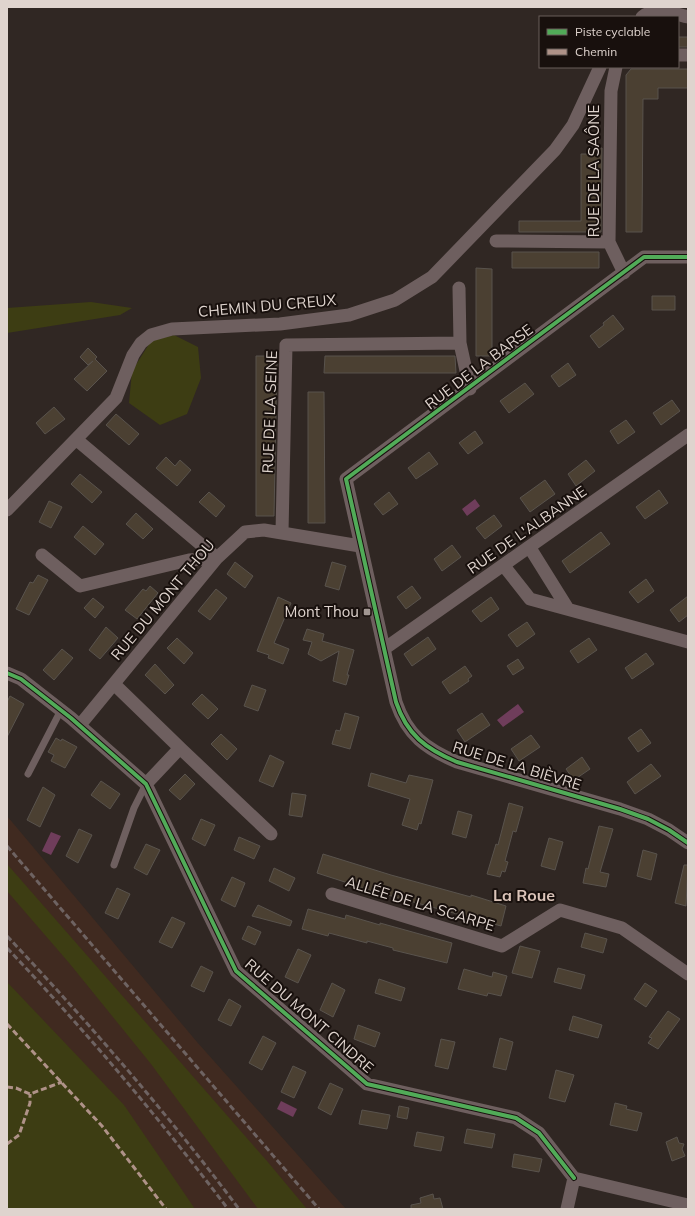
<svg xmlns="http://www.w3.org/2000/svg" width="695" height="1216" font-family="Mulish,sans-serif">
  <rect width="100%" height="100%" fill="#302723"/>
  <path fill="#402a20" d="M7,816L197,1042L346,1209H175L7,1008Z"/>
  <path fill="#3d3d13" d="M91,302L132,308L120,315L7,333V308Z
    M174,335L198,347L201,378L187,414L160,425L129,403L132,371L151,341Z
    M7,864L267,1161L307,1209H258L151,1064L70,964L7,891Z
    M7,982L124,1105L195,1209H7Z"/>
  <path fill="#6f3d5b" d="M475,499L480,506L467,516L462,509Z
    M518,704L524,712L503,727L497,720Z
    M51,832L61,836L51,855L42,851Z
    M281,1101L297,1109L293,1117L277,1109Z"/>
  <path fill="#4b4032" stroke="#59534d" d="M678,37H688V47H678Z
    M631,69H688V88H658V99H643L642,232H626V75Z
    M592,148H602L601,232H519V221H581V154H592Z
    M512,252H599V268H512Z
    M476,268L492,269V356H476Z
    M652,296H675V310H652Z
    M613,315L624,329L599,348L590,336L604,325L603,323Z
    M88,348L97,357L95,359L107,371L87,391L74,379L93,361L88,365L80,357Z
    M256,356H277L274,516H256Z
    M325,356H455L456,373H324Z
    M568,363L576,375L559,387L551,376Z
    M525,383L534,394L509,413L500,401Z
    M308,392H324L325,523H308Z
    M672,400L680,411L661,425L653,413Z
    M54,407L65,419L45,434L36,423Z
    M116,414L139,434L129,445L106,425Z
    M626,420L635,432L618,444L610,431Z
    M475,431L483,443L468,454L459,443Z
    M429,452L438,464L416,479L408,468Z
    M166,457L175,466L180,460L191,470L177,486L156,468Z
    M586,460L595,471L576,486L568,474Z
    M80,474L102,492L92,503L71,484Z
    M545,480L555,494L530,512L520,498Z
    M659,490L668,503L645,519L636,507Z
    M209,492L225,506L216,517L199,502Z
    M389,492L398,504L383,515L374,504Z
    M49,501L62,507L51,528L39,522Z
    M136,513L153,529L143,539L126,524Z
    M494,515L502,526L485,539L476,528Z
    M83,526L104,544L95,555L74,537Z
    M601,532L610,544L570,573L562,561Z
    M452,545L461,557L442,571L434,559Z
    M235,562L253,576L245,588L227,574Z
    M332,562L346,566L339,590L325,586Z
    M38,575L48,580L29,615L16,609L30,582L33,583Z
    M646,579L654,591L638,603L629,592Z
    M150,586L158,593L137,619L125,610L143,589L146,591Z
    M412,586L421,598L406,609L397,597Z
    M216,589L227,598L210,620L198,611Z
    M688,596V615L679,622L670,610Z
    M278,597L291,603L274,643L289,649L283,664L268,658L269,655L257,651Z
    M491,597L499,609L481,622L472,611Z
    M93,598L104,607L95,618L84,608Z
    M527,622L535,634L517,647L508,635Z
    M106,627L118,638L100,659L89,650Z
    M307,629L324,634L322,641L354,650L347,675H349L346,685L333,681L339,651L321,661L308,654L312,642L303,640Z
    M428,637L436,649L412,666L404,654Z
    M177,638L193,653L184,664L167,648Z
    M589,638L597,650L578,663L570,651Z
    M62,649L73,658L54,680L43,670Z
    M646,653L654,664L632,679L625,668Z
    M518,659L524,668L513,675L507,666Z
    M155,664L174,685L165,694L145,675Z
    M465,666L472,676L468,679L469,681L450,694L442,682Z
    M252,685L266,690L258,711L244,706Z
    M202,694L218,709L208,719L192,704Z
    M10,696L24,704L7,737V702Z
    M345,713L359,717L350,749L332,744L336,730L340,731Z
    M482,713L490,725L465,742L457,730Z
    M641,729L651,743L638,752L628,738Z
    M221,734L237,749L227,760L211,744Z
    M531,735L540,747L519,761L511,749Z
    M56,738L61,741L62,739L77,747L65,768L51,761L54,755L48,752Z
    M270,755L284,762L273,787L259,781Z
    M582,757L590,769L574,780L566,769Z
    M651,764L661,776L635,794L627,782Z
    M371,773L406,783L409,775L433,780L421,824L419,823L417,830L402,825L410,799L368,786Z
    M185,774L195,784L180,800L169,790Z
    M101,781L120,794L110,809L91,795Z
    M43,787L55,795L40,827L27,820Z
    M292,793L306,795L302,817L289,815Z
    M509,803L523,807L516,832L513,831L505,861L508,862L505,872L502,871L500,877L487,874L496,844L498,845Z
    M458,811L472,815L466,838L452,834Z
    M201,819L215,825L205,846L192,839Z
    M599,826L613,829L600,872L609,874L606,887L583,883L586,868L588,869Z
    M79,829L92,835L78,863L66,856Z
    M239,837L260,846L254,859L234,850Z
    M549,838L563,842L555,870L541,866Z
    M146,844L160,850L147,875L134,868Z
    M643,850L657,854L651,880L637,876Z
    M323,854L391,875L471,897V895L506,906L501,926L351,885V884L317,873Z
    M684,865H688L686,906L675,903Z
    M274,868L295,878L289,891L269,881Z
    M232,877L245,883L235,907L221,900Z
    M117,888L130,894L118,919L105,913Z
    M258,905L292,921L290,926L252,916Z
    M308,909L345,919L346,915L380,925V923L452,943L447,963L393,950V948L367,941V943L329,933L328,936L302,929Z
    M172,917L185,923L172,948L159,942Z
    M248,926L261,932L255,945L242,939Z
    M585,933L607,939L603,953L581,947Z
    M520,946L540,951L532,978L512,973Z
    M298,949L311,955L298,983L285,977Z
    M201,966L213,972L204,992L191,986Z
    M558,968L585,975L581,989L554,982Z
    M464,969L492,977L493,972L507,976L501,996L488,993L487,996L458,989Z
    M379,979L405,988L401,1001L375,993Z
    M332,983L345,990L333,1017L320,1010Z
    M645,983L657,991L646,1007L634,999Z
    M229,999L241,1006L231,1026L218,1020Z
    M668,1011L680,1019L658,1049L648,1043L652,1038L649,1037Z
    M573,1016L602,1025L598,1038L569,1030Z
    M358,1025L380,1033L375,1047L354,1039Z
    M263,1036L276,1043L262,1070L249,1063Z
    M500,1038L513,1042L506,1070L493,1067Z
    M441,1039L455,1042L448,1069L435,1066Z
    M293,1066L306,1072L294,1098L281,1092Z
    M556,1070L574,1075L565,1102L549,1098Z
    M330,1083L343,1089L331,1115L318,1108Z
    M615,1103L627,1106L626,1109L642,1113L637,1131L610,1125Z
    M399,1106L409,1108L407,1119L397,1117Z
    M362,1110L390,1115L387,1129L359,1124Z
    M467,1129L495,1134L492,1148L464,1143Z
    M417,1132L444,1137L441,1151L414,1146Z
    M677,1137L679,1143L684,1144L682,1149L685,1156L672,1161L666,1142Z
    M514,1154L542,1159L539,1172L512,1167Z
    M433,1194L434,1199L440,1198L443,1209H411V1205L421,1203L420,1198Z"/>
  <g fill="none" stroke-linecap="round" stroke-linejoin="round">
    <path stroke="#6e5f5f" stroke-width="7" d="M28,774L61,710
      M114,865L134,808L146,784"/>
    <path stroke="#6e5f5f" stroke-width="13" d="M642,17C656,6 672,13 688,17
      M678,55H688
      M616,67L611,91L609,242L624,273
      M496,241L609,242
      M688,257H644L346,479L396,702C407,735 426,749 457,762L620,809L648,819L669,830L688,843
      M459,288L460,343L470,389
      M77,440L217,558
      M7,510L116,398L133,355L141,343L151,335L172,329L280,324L349,315L395,300L432,277L555,150L573,125L600,67
      M282,532L286,345L460,343
      M530,548L568,609
      M42,555L80,586L189,560L217,558
      M504,566L530,599L688,642
      M384,649L688,435
      M7,673L21,679L71,718L146,784L236,971L367,1084L516,1118L539,1133L574,1178
      M114,684L180,748L146,784
      M80,725L217,558L245,532L264,530L360,546
      M180,748L271,834
      M332,894L502,946L560,910L622,928L688,974
      M567,1209L574,1178L688,1205"/>
    <path stroke="#6e6362" stroke-width="3" stroke-dasharray="6 3" stroke-linecap="butt" d="M7,846L319,1209
      M7,936C89,1023 167,1113 239,1209
      M7,948C86,1031 159,1118 228,1209"/>
    <path stroke="#af9288" stroke-width="3" stroke-dasharray="6 3" stroke-linecap="butt" d="M7,1024L102,1126L166,1209
      M7,1087L16,1088L30,1094L62,1082
      M7,1144L19,1135L30,1103V1094"/>
    <defs>
      <path id="cycleway" d="M688,257H644L346,479L396,702C407,735 426,749 457,762L620,809L648,819L669,830L688,843
        M7,673L21,679L71,718L146,784L236,971L367,1084L516,1118L539,1133L574,1178"/>
    </defs>
    <use href="#cycleway" stroke="#18100d" stroke-width="6"/>
    <use href="#cycleway" stroke="#51ab58" stroke-width="4"/>
  </g>
  <rect fill="#a29792" stroke="#18100d" stroke-width="1.5" x="363" y="608" width="8" height="8" rx="2"/>
  <g text-anchor="middle" stroke-width="4" stroke-linejoin="round" paint-order="stroke">
    <g font-size="15" fill="#dfd4ce" stroke="#18100d">
      <text transform="translate(594 171) rotate(-90)" y="5">RUE DE LA SAÔNE</text>
      <text transform="translate(267 306) rotate(-5)" y="5">CHEMIN DU CREUX</text>
      <text transform="translate(479 367) rotate(-37)" y="5">RUE DE LA BARSE</text>
      <text transform="translate(270 412) rotate(-88)" y="5">RUE DE LA SEINE</text>
      <text transform="translate(527 530) rotate(-35)" y="5">RUE DE L'ALBANNE</text>
      <text transform="translate(163 600) rotate(-50)" y="5">RUE DU MONT THOU</text>
      <text transform="translate(517 766) rotate(17)" y="5">RUE DE LA BIÈVRE</text>
      <text transform="translate(420 904) rotate(17)" y="5">ALLÉE DE LA SCARPE</text>
      <text transform="translate(309 1016) rotate(41)" y="5">RUE DU MONT CINDRE</text>
    </g>
    <g font-size="15" fill="#dfd4ce" stroke="#18100d" text-anchor="end">
      <text x="359" y="617">Mont Thou</text>
    </g>
    <g font-size="16" font-weight="bold" fill="#dbc4b9" stroke="#18100d">
      <text x="524" y="901">La Roue</text>
    </g>
  </g>
  <rect width="695" height="1216" fill="none" stroke="#dfd4ce" stroke-width="16"/>
  <rect x="539" y="16" width="140" height="52" fill="#18100d" stroke="#685e5a"/>
  <rect x="547" y="29" width="20" height="6" fill="#51ab58" stroke="#685e5a"/>
  <text x="575" y="36" font-size="12" fill="#dfd4ce">Piste cyclable</text>
  <rect x="547" y="49" width="20" height="6" fill="#af9288" stroke="#685e5a"/>
  <text x="575" y="56" font-size="12" fill="#dfd4ce">Chemin</text>
</svg>
